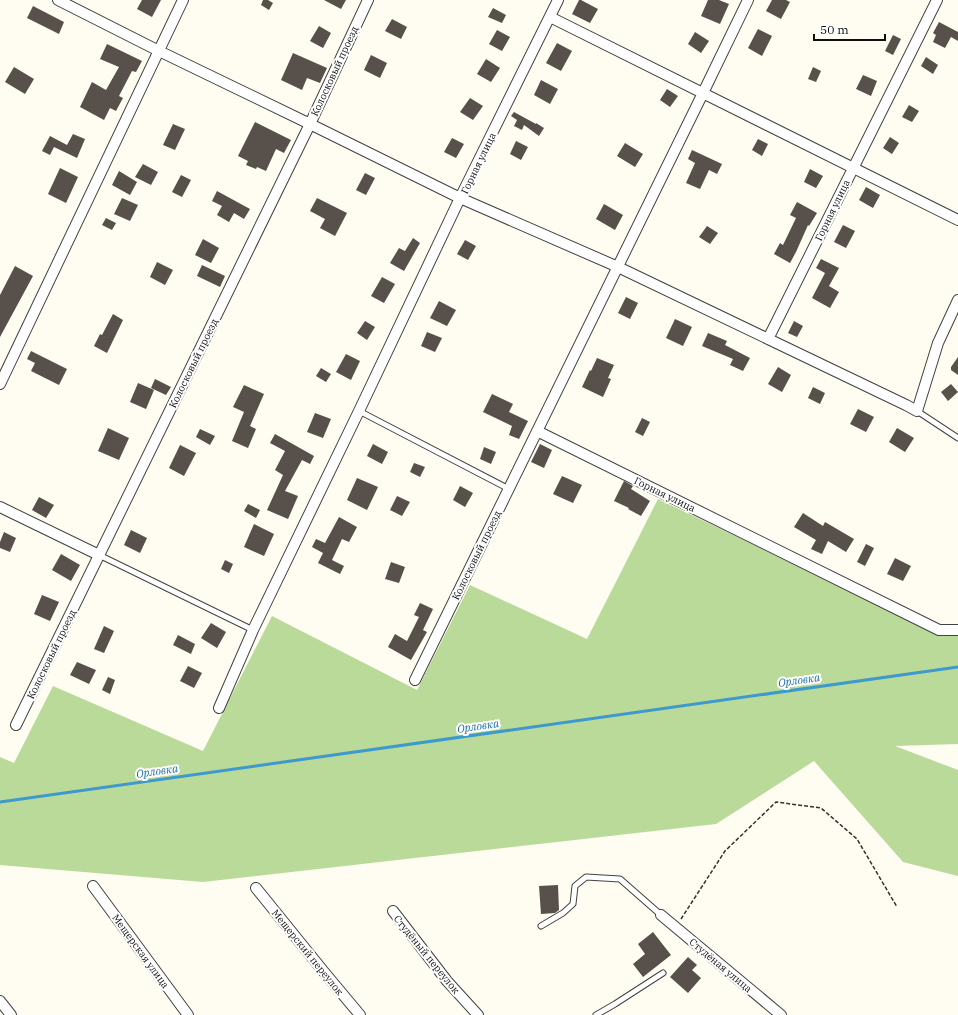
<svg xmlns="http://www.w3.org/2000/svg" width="958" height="1015" font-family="'IBM Plex Serif',serif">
  <rect width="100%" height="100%" fill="#fffcf1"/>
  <path fill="#bada9a" d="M658,499L767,551L939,636H958V744L895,746L958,770V876L903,862L814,761L716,824L203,882L0,865V757L14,763L53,686L203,751L272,616L417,690L470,585L587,639Z"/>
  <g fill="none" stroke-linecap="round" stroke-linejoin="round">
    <path stroke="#3e99cc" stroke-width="3" d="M0,802L958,667"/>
  </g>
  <path fill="#58504b" d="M142,0H161L152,17L137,9Z
    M263,0H268L273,3L269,10L261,5Z
    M324,0H346L341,9Z
    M579,0H581L598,9L590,23L572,14Z
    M708,0H719L729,4L720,24L701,16Z
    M772,0H786L790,2L781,19L766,11Z
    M33,6L64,22L59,34L27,18Z
    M493,8L506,15L502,23L488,17Z
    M392,19L407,27L401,39L385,31Z
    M939,22L958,32V41L951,37L945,48L933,42L936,35L933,33Z
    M319,26L331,33L323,48L310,41Z
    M758,29L772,36L762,56L748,48Z
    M497,30L510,37L502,51L489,44Z
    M695,32L709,41L701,53L688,44Z
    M893,35L901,39L893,55L885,51Z
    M557,43L572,51L561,71L546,63Z
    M107,44L142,61L136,72L132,71L119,96L123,98L116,111L110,108L104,120L80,107L92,82L106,90L119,67L100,59Z
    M293,53L327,68L320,83L307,78L302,90L281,80Z
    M371,55L387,63L380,78L364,70Z
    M926,57L938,65L933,74L921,66Z
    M486,59L500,68L491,82L477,74Z
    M14,67L34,79L25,94L5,82Z
    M813,67L821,71L816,82L808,79Z
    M863,75L877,81L871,96L856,89Z
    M541,80L558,89L550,104L534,95Z
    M667,89L678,96L670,107L660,100Z
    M470,98L483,106L473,120L460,112Z
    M909,105L919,111L912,122L902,117Z
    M514,112L536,124V123L544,128L539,136L524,125L522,130L514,126L517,120L511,116Z
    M255,122L291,140L284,153L276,149L266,171L257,167L256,169L246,165L248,161L238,156Z
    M173,124L185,129L175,150L163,145Z
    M73,134L85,139L77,158L54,147L50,155L42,151L50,136L67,145Z
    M890,137L899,143L892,154L883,148Z
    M452,138L464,144L456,158L444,152Z
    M758,139L768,144L762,156L752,150Z
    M516,141L528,147L521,160L510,154Z
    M625,143L643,154L635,167L617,156Z
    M692,150L722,164L717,174L709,170L700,189L686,183L695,163L688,159Z
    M143,164L158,172L151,185L135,177Z
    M60,168L78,177L66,203L48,194Z
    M810,169L823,176L816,188L804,182Z
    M119,171L137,182L130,195L112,185Z
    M365,173L375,178L366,195L356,190Z
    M181,175L191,180L182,197L172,192Z
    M866,187L880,195L873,208L859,200Z
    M217,191L250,209L244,219L234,213L229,222L217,215L222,206L212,201Z
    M122,198L138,205L130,221L114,214Z
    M317,198L347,213L335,236L320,228L325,219L310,211Z
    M797,202L817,213L809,226L808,225L796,252L790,263L774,254L780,243L783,245L796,218L790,215Z
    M604,204L623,215L615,230L596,219Z
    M106,218L116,223L112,230L102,225Z
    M843,225L855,231L846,248L834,242Z
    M707,226L718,233L710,244L699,237Z
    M413,238L420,243L404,271L390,263L399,248L405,251Z
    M203,239L219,248L211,263L195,255Z
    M465,240L476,246L468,260L457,254Z
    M821,259L839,268L829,286L839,292L830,308L812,298L825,273L816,268Z
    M157,262L173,270L165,285L150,277Z
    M202,265L225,276L220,287L197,276Z
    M15,266L33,276L0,337V295Z
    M382,277L395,284L384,303L371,296Z
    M626,297L638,303L630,319L618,313Z
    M439,301L456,310L447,326L430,318Z
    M113,314L123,320L107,353L94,346L100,334L102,335Z
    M675,319L692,327L683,346L666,338Z
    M365,321L375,327L367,340L357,333Z
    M794,321L803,326L797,337L788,333Z
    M427,332L442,338L435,352L421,346Z
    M708,333L727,341L725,345L750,358L743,371L730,365L733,359L702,346Z
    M31,351L67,369L59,385L31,371L35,363L27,359Z
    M346,354L360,361L351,380L336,372Z
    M958,357V375L951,370V367Z
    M597,358L614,365L608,378L611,379L603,397L582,387L590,370L591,371Z
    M778,367L791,375L782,392L768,384Z
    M321,368L331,374L326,382L316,376Z
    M155,379L171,387L166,395L151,388Z
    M138,383L154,390L146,409L130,402Z
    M951,384L958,392L948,401L941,392Z
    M244,385L264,394L250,426L256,429L248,448L232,441L244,412L233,407Z
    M813,387L825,393L820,404L808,398Z
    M492,394L513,404L509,412L528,421L519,439L509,435L512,426L483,412Z
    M858,409L874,417L866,432L850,424Z
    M315,413L331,419L323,438L307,432Z
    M642,418L650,422L643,436L635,432Z
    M108,428L129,438L119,460L98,451Z
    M897,428L914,438L905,452L889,442Z
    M200,429L215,436L210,445L196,437Z
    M275,434L314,456L310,464L302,460L285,491L298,496L288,519L267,510L283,475L275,470L285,451L270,443Z
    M373,444L388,452L382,464L367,456Z
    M540,444L552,450L544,468L531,462Z
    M180,445L196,453L184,476L169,468Z
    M484,447L496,452L491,464L480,459Z
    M414,463L425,467L420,477L410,472Z
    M562,476L582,485L573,503L553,494Z
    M357,478L378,487L367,510L347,500Z
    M624,481L633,486L631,489L650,501L641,516L628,509L629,508L614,501Z
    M460,486L473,493L465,507L453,500Z
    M397,496L410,502L402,516L390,510Z
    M39,497L54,505L46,518L32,510Z
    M248,504L260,510L256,518L244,511Z
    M803,513L823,526L825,522L854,539L846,552L828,541L822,554L811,549L816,540L794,527Z
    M339,517L357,527L349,542L342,539L332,560L344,566L340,574L318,563L323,553L312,547L316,539L325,543Z
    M254,524L274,534L264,556L244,547Z
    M131,530L147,538L140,553L124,545Z
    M4,532L16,538L10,552L0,548V542Z
    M866,544L874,548L865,566L857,562Z
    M61,554L80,565L71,581L52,570Z
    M895,558L911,566L903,581L887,574Z
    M225,560L233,564L229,573L221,569Z
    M391,562L405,567L399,583L385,579Z
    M42,595L59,602L50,621L34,614Z
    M420,603L433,609L423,630L427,632L411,660L388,647L395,634L407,641L419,617L414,615Z
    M211,623L226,632L217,648L201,638Z
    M104,626L114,631L104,653L94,649Z
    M178,635L195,644L191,654L173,645Z
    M77,662L96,670L89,684L70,675Z
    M188,666L202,673L194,688L180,681Z
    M108,677L115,680L110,694L102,690Z
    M558,885L559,910L555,913L541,914L539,886Z
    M653,932L671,955L643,977L633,964L645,954L638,944Z
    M688,957L697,965L692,970L701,978L688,993L670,977Z"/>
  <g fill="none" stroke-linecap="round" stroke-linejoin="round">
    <defs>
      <path id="service" d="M359,411L509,489
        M917,411L958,438
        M99,555L253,630
        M541,926L563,913L573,904L575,886L586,877L620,879L661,915
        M596,1015L615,1004L663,973"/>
      <path id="minor" d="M58,0L159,51L310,124L460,198L618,267L906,405L917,411L938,343L958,300
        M550,17L958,220
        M768,339L937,0
        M0,384L183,0
        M537,431L939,630H958
        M0,507L99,555
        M415,680L703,93L748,0
        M219,708L253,630L359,411L460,198L558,0
        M16,725L310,124L368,0
        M93,886L163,981L188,1015
        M256,888L324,972L360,1015
        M393,911L447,981L478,1015
        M661,915L781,1015
        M0,1001L11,1015"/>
    </defs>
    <use href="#service" stroke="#424242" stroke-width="7"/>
    <use href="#minor" stroke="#424242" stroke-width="12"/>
    <path stroke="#313131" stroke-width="1.5" stroke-dasharray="4 2" stroke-linecap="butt" d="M681,919L725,851L776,802L821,808L857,839L897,907"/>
    <use href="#service" stroke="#fff" stroke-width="5"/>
    <use href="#minor" stroke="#fff" stroke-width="10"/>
  </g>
  <g text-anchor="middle" stroke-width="4" stroke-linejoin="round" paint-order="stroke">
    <g font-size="10" fill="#0f0f0f" stroke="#fff">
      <text transform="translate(334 71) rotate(-65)" y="4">Колосковый проезд</text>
      <text transform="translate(478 163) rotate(-64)" y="4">Горная улица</text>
      <text transform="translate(832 210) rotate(-64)" y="4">Горная улица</text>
      <text transform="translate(193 363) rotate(-64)" y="4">Колосковый проезд</text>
      <text transform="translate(665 494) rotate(26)" y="4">Горная улица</text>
      <text transform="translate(476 555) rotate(-64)" y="4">Колосковый проезд</text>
      <text transform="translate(51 654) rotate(-64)" y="4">Колосковый проезд</text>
      <text transform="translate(141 951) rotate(54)" y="4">Мещерская улица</text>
      <text transform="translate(308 952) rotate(51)" y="4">Мещерский переулок</text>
      <text transform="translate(427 954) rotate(51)" y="4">Студёный переулок</text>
      <text transform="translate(721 965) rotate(40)" y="4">Студёная улица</text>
    </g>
    <g font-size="11" font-style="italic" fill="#196ba0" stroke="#fff">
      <text transform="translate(799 680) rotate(-8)" y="4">Орловка</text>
      <text transform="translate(478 726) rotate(-8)" y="4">Орловка</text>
      <text transform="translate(157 771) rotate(-8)" y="4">Орловка</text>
    </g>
  </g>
  <path d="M814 34v6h71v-6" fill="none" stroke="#0f0f0f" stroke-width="2"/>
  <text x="820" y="34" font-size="12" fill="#0f0f0f" stroke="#ffffff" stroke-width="3" paint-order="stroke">50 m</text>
</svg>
